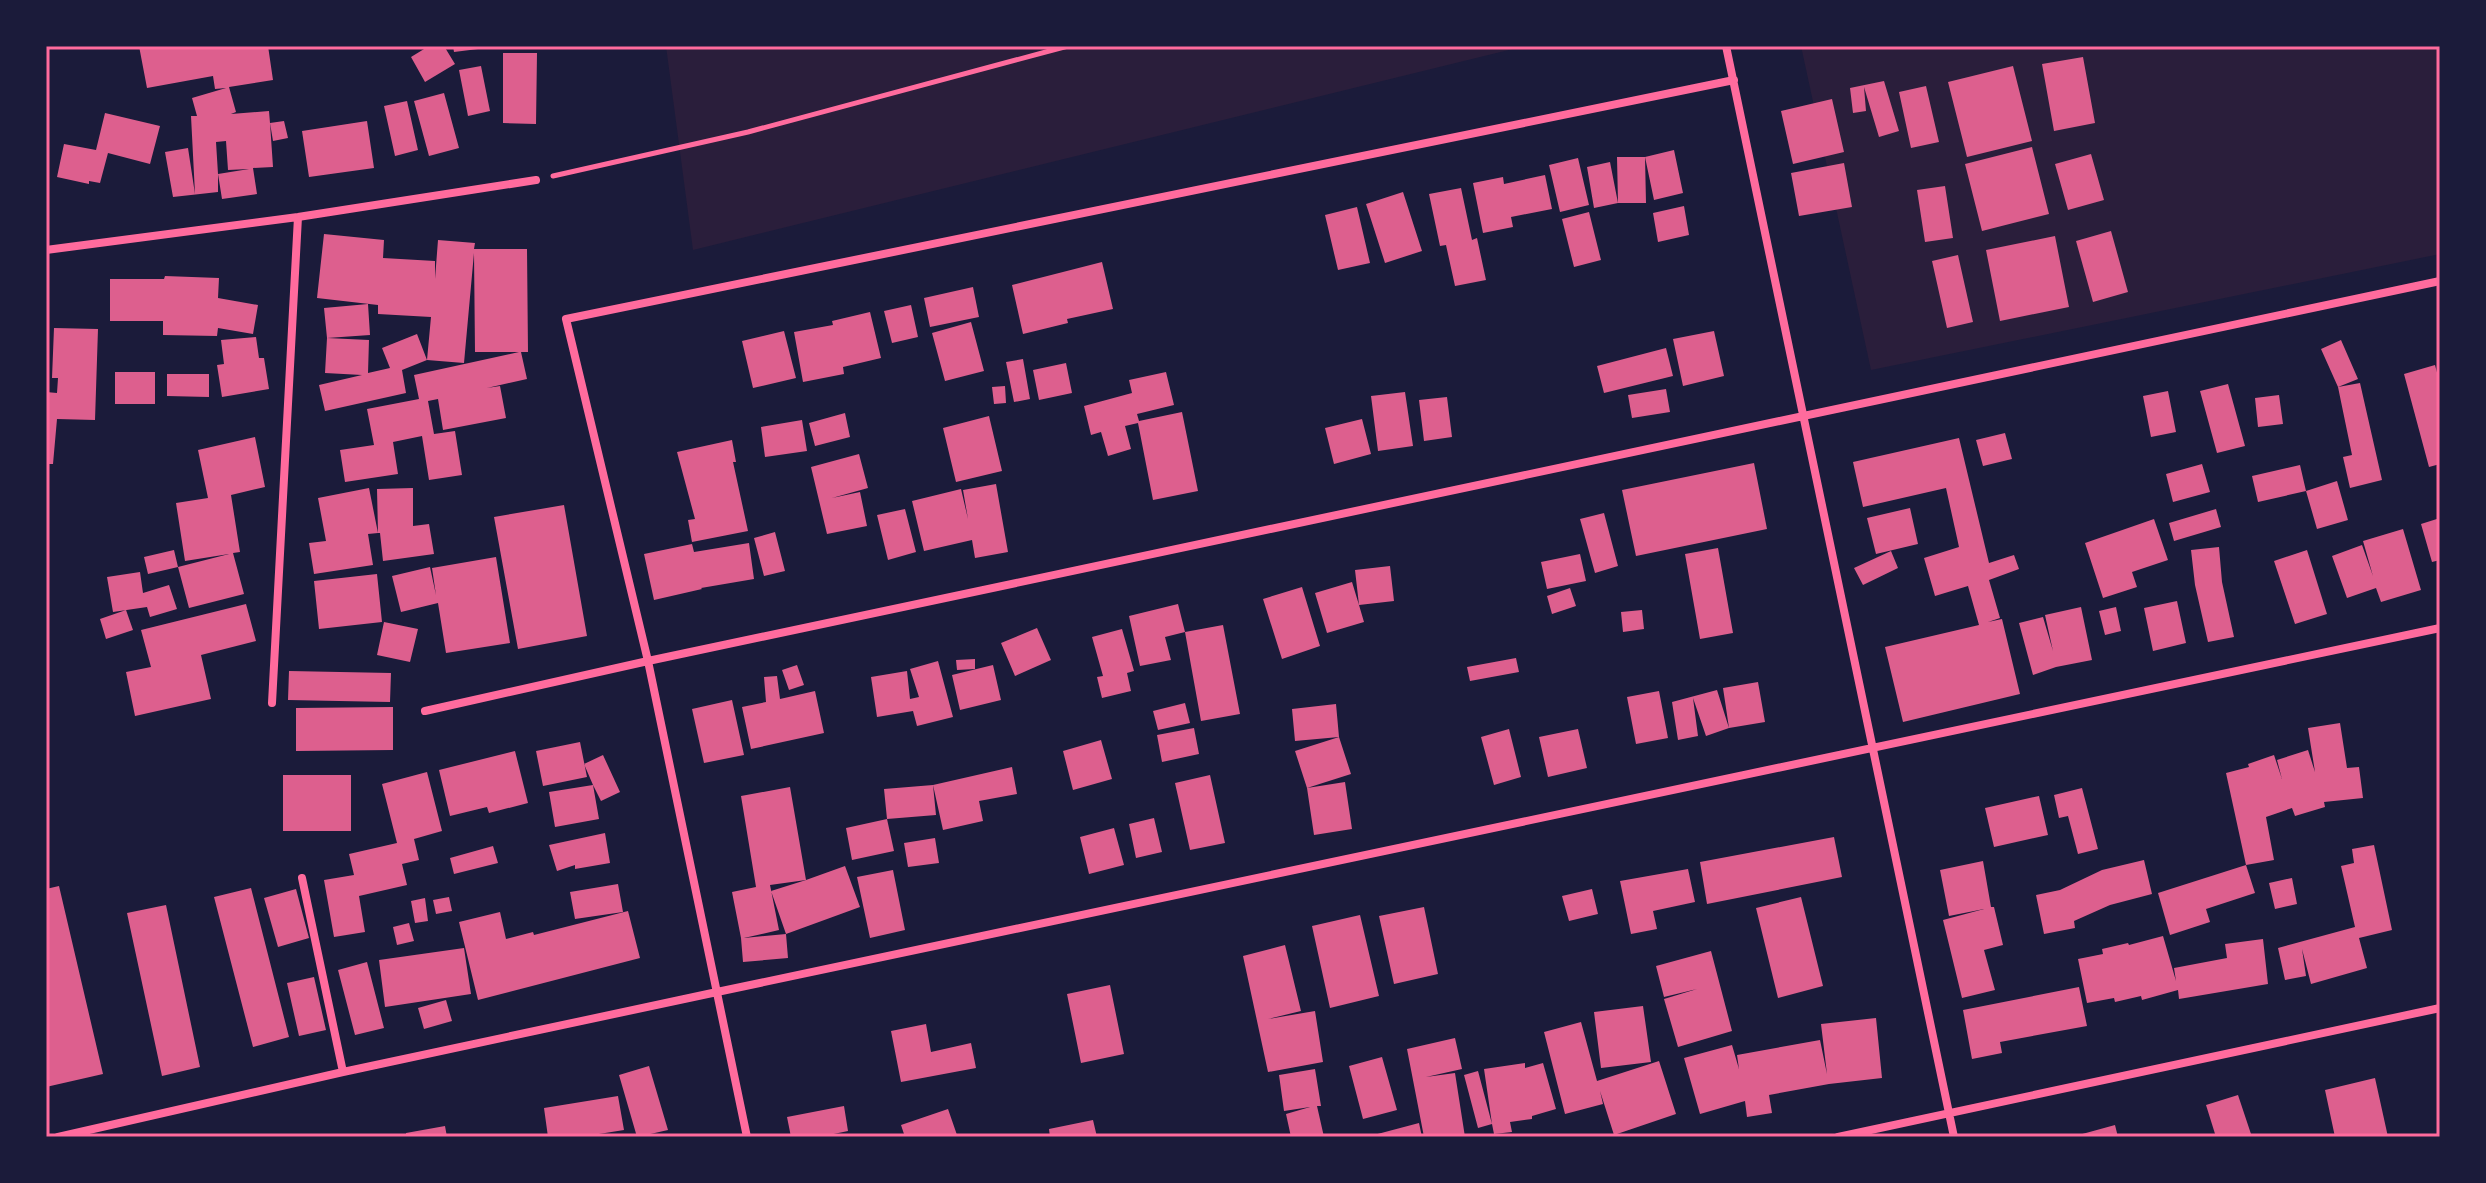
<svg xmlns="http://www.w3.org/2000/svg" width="2486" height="1183" font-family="'Varela Round',sans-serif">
  <rect width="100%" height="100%" fill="#1b1b3a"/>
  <path fill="#2a1e3b" d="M666,46H1525L693,250Z
    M1801,46H2440V254L1871,370Z"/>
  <path fill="#dd5f8e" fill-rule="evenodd" d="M139,46H268L273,80L229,87L236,112L231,114L269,111L270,123L284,121L288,138L273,141L270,123L273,167L253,168L257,194L222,199L218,174V192L173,197L165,152L188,148L195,194L191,116H197L192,98L226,88L215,89L213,76L147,88ZM226,141L228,170L249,169L218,174L216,142Z
    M429,46H444L455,64L425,82L411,57Z
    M453,46H486V48L454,52Z
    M503,53H537L536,124L503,123Z
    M2083,57L2095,123L2054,131L2042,64Z
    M481,66L490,111L468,116L459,70Z
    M2013,66L2032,141L1967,157L1948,82Z
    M1884,81L1899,131L1879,137L1864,87L1866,111L1853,113L1850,88Z
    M1926,86L1939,142L1911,148L1899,92Z
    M444,93L459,148L429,156L414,101Z
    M1832,99L1844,152L1793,164L1781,111Z
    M407,101L418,150L395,156L384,106Z
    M105,113L160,126L150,164L108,153L100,183L89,181V184L57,177L64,144L96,150Z
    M367,121L374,168L309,177L302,131Z
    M2032,147L2049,214L1982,231L1965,164Z
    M1674,150L1683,193L1654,200L1645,157Z
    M2091,154L2104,200L2068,210L2055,164Z
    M1617,157H1645L1646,203H1618L1594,208L1587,167L1610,162L1618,203Z
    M1578,158L1589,205L1560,212L1549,165Z
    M1844,163L1852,207L1799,216L1791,173Z
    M1545,175L1552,209L1511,217L1513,227L1483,233L1473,183L1503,177L1504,184Z
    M1945,186L1953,238L1925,242L1917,190Z
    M1461,188L1472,240L1477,238L1486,280L1455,286L1446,245L1440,246L1429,194Z
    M1403,192L1422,251L1385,263L1366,204Z
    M1684,206L1689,235L1658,242L1653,213Z
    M1357,207L1370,263L1338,270L1325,215Z
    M1589,212L1601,260L1574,267L1562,219Z
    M2111,231L2128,292L2093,302L2076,241Z
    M324,234L384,240L383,258L435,261V279L438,240L475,243L474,249H527L528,352H521L527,379L487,388L500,386L506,418L443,430L438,399L428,401L434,434L455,431L462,475L429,480L422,436L393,442L398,474L345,482L340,450L374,445L367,409L419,399L414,375L519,352H475L474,253L464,363L427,360L402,370L406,393L325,411L319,385L362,375L325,373L327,338L369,340L368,373L390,368L382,348L417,334L427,360L431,317L378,314V305L317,298Z
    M2055,236L2069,307L2000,321L1986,250Z
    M1958,255L1973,322L1947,328L1932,261Z
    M1102,262L1113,309L1067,319L1068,323L1023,334L1012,285Z
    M165,276L219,278L218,298L258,305L253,334L218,328L217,336L163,335V321H110V279H164Z
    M973,287L979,317L930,327L924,298Z
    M368,304L370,335L327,338L324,308Z
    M911,305L918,337L892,343L884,311Z
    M870,312L881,358L843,367L844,374L803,382L794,332L833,325L832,321Z
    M971,322L984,371L945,381L932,333Z
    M54,328L98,329L95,420L57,419L53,464H46V392L57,393L58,378H52Z
    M784,331L796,378L753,388L742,341Z
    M1714,331L1724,376L1683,386L1673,339Z
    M256,337L259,358H264L269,389L222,397L217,365L224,364L221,340Z
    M2341,340L2358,379L2338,387L2321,349Z
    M1666,348L1673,376L1604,393L1597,366Z
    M1023,359L1030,399L1014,402L1006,362Z
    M1066,363L1072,393L1039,400L1033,370Z
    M2435,365L2440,384V464L2429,467L2404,374Z
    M115,372H155V404H115Z
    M1166,372L1174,405L1137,414L1139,421L1182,412L1198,491L1153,500L1138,423L1125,426L1131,449L1108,456L1101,432L1091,435L1084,406L1132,393L1129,380Z
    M167,374H209V397L167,396Z
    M2360,383L2382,480L2350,488L2343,457L2352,455L2338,387Z
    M2228,384L2245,446L2217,453L2200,391Z
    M1005,386L1006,403L994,404L992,387Z
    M1666,389L1670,412L1632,418L1628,395Z
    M2168,391L2176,432L2151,437L2143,396Z
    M1405,392L1413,446L1378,451L1371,396Z
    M2279,395L2283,424L2258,427L2255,398Z
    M1447,397L1452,437L1424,441L1419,400Z
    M845,413L850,437L815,446L809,423Z
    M989,416L1002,471L956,482L943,428Z
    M1362,419L1371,454L1334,464L1325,428Z
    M802,420L807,451L765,457L761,427Z
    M2005,433L2012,459L1983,466L1976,440Z
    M255,437L265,487L231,495L240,552L233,553L244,594L189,608L178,567L148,574L144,557L174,550L178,567L229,554L185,561L176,503L208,498L198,450Z
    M1959,438L1989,563L2014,555L2019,569L1989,580L2000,618L1988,622L2002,619L2020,694L1903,722L1885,647L1979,625L1968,586L1935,596L1924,558L1959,547L1946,488L1863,507L1853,462Z
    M732,440L736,462H733L748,531L692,542L688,520L695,519L677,452Z
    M859,454L868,488L832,498L860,492L867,526L827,534L811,467Z
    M1754,463L1767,529L1636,556L1622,490Z
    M2202,464L2210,492L2173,502L2166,474Z
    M2300,465L2306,491L2337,481L2348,520L2317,529L2306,491L2258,502L2252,476Z
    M996,484L1008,552L975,558L972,540L924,551L912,501L961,489L968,519L963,490Z
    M369,488L378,533L368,534L373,565L314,574L309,543L326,541L318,498Z
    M413,488V526L429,524L434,554L383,561L380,533H378L377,489Z
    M564,505L587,636L518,649L494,517Z
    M1910,508L1918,544L1876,554L1867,518Z
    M905,509L916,552L888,560L877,515Z
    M2216,509L2221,527L2174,541L2169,523Z
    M1604,513L1618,566L1595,573L1580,519Z
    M2440,518V560L2432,562L2421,524Z
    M2154,519L2168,560L2132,572L2137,587L2103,598L2085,543Z
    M2403,529L2421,590L2381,602L2376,588L2347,598L2332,556L2362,545L2373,576L2363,541Z
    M775,532L785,571L764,576L754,538Z
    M749,543L754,579L701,588L702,589L654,600L644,554L692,544L694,552Z
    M2219,547L2222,582L2234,637L2208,642L2195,585L2191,550Z
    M1718,548L1733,633L1700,639L1685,554Z
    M2307,550L2327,614L2295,624L2274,561Z
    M1891,551L1898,568L1863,585L1854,568Z
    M1580,554L1586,581L1547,589L1541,562Z
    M496,557L510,643L446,653L438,603L401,612L392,576L430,567L436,595L432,568Z
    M1390,566L1394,601L1359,605L1364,622L1327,633L1315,593L1352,582L1359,605L1355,570Z
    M140,572L143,593L169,585L177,609L150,617L147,607L113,612L107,577Z
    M377,574L382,622L319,629L314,581Z
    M1302,587L1320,646L1282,659L1263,599Z
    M1570,588L1576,606L1552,614L1547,596Z
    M2177,601L2186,643L2153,651L2144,608Z
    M246,604L256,641L201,655L211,699L135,716L126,672L151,667L141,630Z
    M1178,604L1185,632L1223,625L1240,714L1201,721L1185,632L1165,637L1171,660L1140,666L1129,616Z
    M2081,607L2092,660L2056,667L2033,675L2019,623L2043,617L2053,651L2045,615Z
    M2116,607L2121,631L2105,635L2099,611Z
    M126,610L133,630L106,639L100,619Z
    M1642,610L1644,629L1623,632L1621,612Z
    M384,622L418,629L410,662L377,655Z
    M1037,628L1051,660L1015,676L1001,643Z
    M1122,629L1134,671L1127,673L1131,691L1102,698L1097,677L1103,676L1092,637Z
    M1516,658L1519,672L1470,681L1467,667Z
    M975,659V669L957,670L956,660Z
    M938,661L953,717L917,726L913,711L877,717L871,677L907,671L910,699L919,697L910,669Z
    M797,665L804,685L789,690L782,670Z
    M993,665L1001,700L960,710L952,675Z
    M289,671L391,673L390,702L288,700Z
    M777,676L780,699L815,691L824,733L751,749L742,707L766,702L764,677Z
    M1758,682L1765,722L1729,728L1723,688Z
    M1717,690L1729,728L1706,736L1693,698L1698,736L1678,740L1672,702Z
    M1659,691L1668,738L1636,744L1627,697Z
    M732,700L744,755L704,763L692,709Z
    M1185,703L1190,723L1158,730L1153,711Z
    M1336,704L1339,737L1295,741L1292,709Z
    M393,707V750L296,751V708Z
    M2340,723L2347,768L2359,767L2363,798L2324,802L2325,807L2295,816L2292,808L2266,817L2274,860L2246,865L2226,773L2249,767L2248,764L2274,755L2282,779L2277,760L2308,750L2315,772L2308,728Z
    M1194,728L1199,754L1162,762L1157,735Z
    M1509,729L1521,777L1494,785L1481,737Z
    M1578,729L1587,768L1548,777L1539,737Z
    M1339,737L1351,774L1307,788L1295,751Z
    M1101,740L1112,779L1073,790L1063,751Z
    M580,742L587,777L543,786L536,751Z
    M515,751L528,803L489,813L487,807L450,816L439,770Z
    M603,755L620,792L601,801L593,785L599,819L555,827L549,792L593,785L584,764Z
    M1012,767L1017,794L979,801L983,821L943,830L933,785L936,815L887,819L884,789L933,785Z
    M427,772L442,831L414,839L419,860L402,864L407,885L359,896L365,932L334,937L324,880L354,875L349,854L397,843L382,784Z
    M283,775H351V831H283Z
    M1210,775L1225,843L1190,850L1175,783Z
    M1345,782L1352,829L1314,835L1307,788Z
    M790,787L806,880L845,866L860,907L786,934L788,958L743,962L741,938L732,892L756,887L741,796ZM806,880L771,891L786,934L744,938L779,930L770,885Z
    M2082,788L2098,849L2078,854L2068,816L2059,818L2054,795Z
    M2039,796L2048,835L1994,847L1985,808Z
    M1154,818L1162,852L1136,858L1129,824Z
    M887,819L894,851L852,860L846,828Z
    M1114,828L1124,865L1089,874L1080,837Z
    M605,833L610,863L575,869V865L557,871L549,845Z
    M1834,837L1842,877L1707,904L1700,862Z
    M935,838L939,863L908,867L904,843Z
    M2374,845L2392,930L2359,938L2367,968L2311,984L2302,949L2306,976L2285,980L2278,948L2355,927L2341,866L2354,863L2352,849Z
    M493,846L498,863L454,874L450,858Z
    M2144,860L2152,894L2110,905L2074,921L2075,928L2044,934L2036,895L2060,890L2102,870Z
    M1983,861L1991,907H1994L2003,945L1984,950L1995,990L1962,998L1943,920L1984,909L1949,916L1940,870Z
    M2246,865L2255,893L2206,909L2210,922L2170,935L2158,893Z
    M1688,869L1695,902L1653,911L1657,929L1631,934L1620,881Z
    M893,870L905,930L870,938L857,877Z
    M2292,878L2297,904L2275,909L2269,883Z
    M618,884L623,912L575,919L570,892Z
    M59,886L103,1074L46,1087V889Z
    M251,888L289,1037L253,1047L214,897Z
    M296,889L309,938L278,947L264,898Z
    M1592,889L1598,914L1569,921L1562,896Z
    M449,897L452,911L436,914L433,900Z
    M1801,897L1823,986L1778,998L1756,908Z
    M425,898L428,921L415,923L411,901Z
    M166,905L200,1067L162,1076L127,913Z
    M1424,907L1438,974L1394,984L1379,916Z
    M628,911L640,958L478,1000L459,922L500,912L506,939L533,932L534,935Z
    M1360,915L1379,996L1330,1008L1312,926Z
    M409,923L414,941L397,945L393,927Z
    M2163,936L2176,981L2174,968L2227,958L2225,944L2263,939L2268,984L2179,999L2178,990L2142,1000L2141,996L2115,1002L2114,998L2087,1003L2078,959L2103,954L2102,949L2128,943L2129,945Z
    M1285,945L1301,1011L1268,1019L1315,1011L1323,1062L1268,1072L1243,956Z
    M464,948L471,994L385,1007L379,960Z
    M1711,951L1732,1031L1678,1047L1664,999L1697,989L1664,997L1656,966Z
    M367,962L384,1028L355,1035L338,970Z
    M314,977L326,1030L299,1036L287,983Z
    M1110,985L1124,1054L1081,1063L1067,994Z
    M2079,987L2087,1026L2000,1042L2002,1053L1972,1059L1963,1010Z
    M446,1000L452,1021L424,1029L418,1008Z
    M1643,1006L1651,1062L1601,1068L1594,1012Z
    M1876,1018L1882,1078L1829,1084L1769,1095L1772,1113L1747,1117L1745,1101L1700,1114L1684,1058L1732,1045L1739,1069L1737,1055L1820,1040L1827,1074L1821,1024Z
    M1581,1022L1597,1081L1659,1061L1676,1114L1614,1135L1600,1091L1603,1104L1565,1114L1544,1032Z
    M926,1024L931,1052L971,1043L976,1068L901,1082L891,1031Z
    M1455,1038L1462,1069L1426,1077L1455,1073L1465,1137H1424L1407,1049Z
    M1382,1057L1397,1110L1363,1119L1349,1066Z
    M1525,1063V1068L1543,1063L1556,1109L1532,1116V1119L1510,1122L1512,1132L1494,1134L1492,1124L1478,1128L1464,1075L1478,1071L1492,1124L1484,1069Z
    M649,1066L668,1130L637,1137L619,1075Z
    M1315,1069L1321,1106H1317L1324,1137H1291L1286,1114L1310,1107L1284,1111L1279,1075Z
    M2375,1078L2388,1137H2335L2325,1090Z
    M2238,1095L2252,1137H2216L2206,1105Z
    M618,1096L624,1130L580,1137H548L544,1108Z
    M844,1106L848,1131L819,1137H791L787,1117Z
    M948,1109L957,1135L951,1137H905L901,1125Z
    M1093,1120L1097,1137H1050L1049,1129Z
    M1419,1123L1422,1137H1370V1136Z
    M2115,1125L2118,1137H2075V1136Z
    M445,1126L447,1137H406V1133Z"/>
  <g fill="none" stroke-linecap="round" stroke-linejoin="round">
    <path stroke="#ff6b9d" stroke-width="5" d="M553,176L748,132L1068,46"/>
    <path stroke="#ff6b9d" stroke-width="8" d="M1726,46L1954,1137
      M46,250L298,217L536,180
      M272,703L298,217
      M425,711L648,661L2440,281
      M302,878L343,1072
      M58,1137L343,1072L717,992L2440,628
      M747,1137L648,661L566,319L1734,80
      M1838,1137L2440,1008"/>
  </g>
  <rect width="2486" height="1183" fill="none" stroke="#1b1b3a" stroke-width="96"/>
  <rect x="48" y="48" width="2390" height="1087" fill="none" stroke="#ff6b9d" stroke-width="3"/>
</svg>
